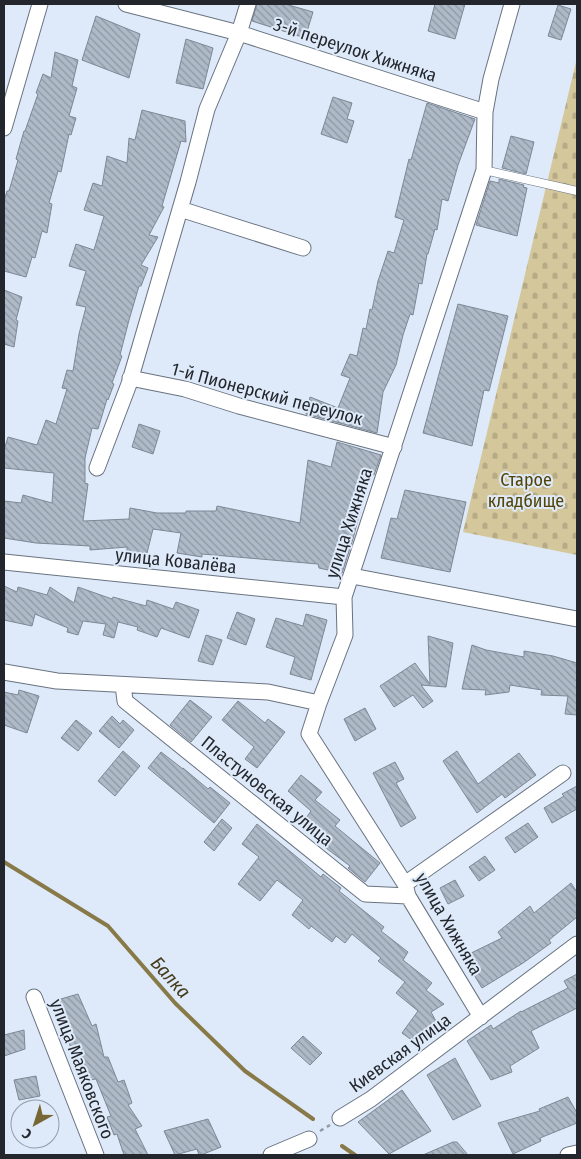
<svg xmlns="http://www.w3.org/2000/svg" width="581" height="1159" font-family="'Fira Sans Condensed',sans-serif">
  <defs>
    <pattern id="cemetery-stones" width="16" height="16" patternUnits="userSpaceOnUse" patternTransform="scale(1.25)"><rect width="16" height="16" fill="#d4c79b"/><path d="M2 7V4a2 2 0 0 1 4 0v3zM10 15v-3a2 2 0 0 1 4 0v3z" fill="#b6ab86"/></pattern>
    <pattern id="building-back-hatch" width="6" height="6" patternUnits="userSpaceOnUse" patternTransform="scale(1.25)"><rect width="6" height="6" fill="#afbac8"/><path d="M-1 5l2 2M0 0l6 6M5-1l2 2" fill="none" stroke="#8e97a3"/></pattern>
  </defs>
  <rect width="100%" height="100%" fill="#deeaf9"/>
  <path fill="url(#cemetery-stones)" d="M577,58V555L463,532Z"/>
  <g fill="none" stroke-linecap="round" stroke-linejoin="round">
    <path stroke="#887948" stroke-width="4" d="M4,862L108,926L175,1003L245,1071L313,1119
      M342,1146L355,1155"/>
  </g>
  <path fill="url(#building-back-hatch)" stroke="#7e8895" d="M257,4H285L313,12L305,38L252,21Z
    M435,4H465L455,39L428,31Z
    M558,5L571,9L561,40L548,36Z
    M96,16L140,34L129,78L82,60Z
    M186,39L213,48L203,89L176,83Z
    M55,52L78,60L72,86L77,88L69,116L76,118L71,135L69,134L61,172L58,171L49,203L52,204L47,233L42,231L35,258L32,257L26,277L4,271V201L7,191H9L18,160L16,159L24,131H25L38,94L36,93L43,74L51,78Z
    M333,97L352,103L347,119L354,121L347,143L321,134Z
    M427,103L475,119L458,165L448,201L442,199L437,230L435,229L428,254H427L422,284L419,283L413,315L410,314L403,335L396,365L383,392L377,433L306,414L310,397L338,408L350,378L341,375L350,354L357,356L363,328L366,329L370,309L372,310L378,281L388,251L394,253L404,220L395,217L409,159L411,160Z
    M142,110L185,121L186,142L181,141L162,206L164,207L149,235L158,237L141,265L148,268L141,286H139L129,320L120,355L122,356L112,383L114,384L108,400L107,399L98,429L92,428L85,458V483L88,484L83,521L129,519L130,508L157,513H186V511H216L217,506L300,523L308,460L331,467L337,442L381,455L374,475L370,473L353,539L342,573L319,568L318,564L202,554V557L177,553L181,533L153,529L147,553L127,552V547L90,550V546L36,543L4,538V501L21,503L23,495L52,503L54,473L4,468V450L8,437L37,445L46,420L56,424L67,389L62,388L67,370L73,371L79,334L86,307L76,305L86,271L69,266L76,244L94,250L104,216L84,210L93,183L102,186L107,156L127,163L129,138L135,140Z
    M511,136L534,142L526,174L502,168Z
    M499,179L524,185L523,187L527,188L517,236L476,225L490,181L499,183Z
    M4,290L22,297L16,320L18,321L14,347L4,344Z
    M458,304L508,316L489,391L484,390L472,446L423,433Z
    M139,424L160,431L153,454L132,447Z
    M405,490L466,502L450,572L381,558L391,518L397,519Z
    M4,586L17,592L18,587L47,595L50,587L74,603L78,587L112,599L113,597L146,606L147,600L173,609L176,602L199,610L189,638L161,628L157,637L137,630L138,627L118,622L114,638L103,635L106,624L83,621L78,635L67,632L68,628L35,614L32,626L4,620Z
    M237,612L255,619L246,645L227,638Z
    M306,614L327,620L311,680L290,674L295,657L266,647L276,618L303,626Z
    M206,635L222,640L213,665L198,661Z
    M428,636L453,643L446,687L421,685L433,701L423,708L413,695L394,707L380,686L415,663L430,684Z
    M472,645L486,650L524,657V651L553,656L577,663V715L565,714L568,696L541,695L542,690L510,685L509,692L485,695L486,690L462,689Z
    M19,690L39,696L27,733L4,725V692L18,695Z
    M190,700L212,717L191,742L170,725Z
    M238,701L265,723L268,719L285,732L257,768L245,759L254,747L222,720Z
    M365,708L376,729L355,741L344,719Z
    M112,716L120,724L123,720L134,730L119,748L99,731Z
    M76,720L92,733L78,751L61,738Z
    M123,751L140,766L115,796L98,781Z
    M457,751L478,784L519,753L536,775L505,798L502,794L477,813L443,761Z
    M161,752L183,769V768L208,789L210,787L230,803L214,823L148,768Z
    M395,762L404,779L396,783L416,818L401,827L373,773Z
    M301,775L322,792L315,800L340,820L335,826L380,863L365,882L348,868L350,866L322,845L330,836L306,818L311,811L288,791Z
    M577,786V809L552,823L544,808L564,796L562,794Z
    M222,819L232,828L214,851L204,842Z
    M528,823L538,837L515,853L505,838Z
    M257,824L321,877L323,874L341,888L339,891L384,927L381,931L408,952L403,960L432,983L426,990L444,1004L431,1012L437,1023L420,1046L402,1033L418,1011L396,993L405,982L378,961L381,958L352,934L345,943L336,936L332,942L311,926L309,929L292,915L303,900L277,880L260,901L238,884L259,857L242,844Z
    M485,856L495,870L479,881L469,867Z
    M455,880L464,896L448,904L440,888Z
    M571,883L577,892V917L549,940L551,943L523,963L482,988L463,957L502,938L498,932L530,906L534,913Z
    M577,974V1008L531,1031L539,1048L510,1066L512,1072L491,1080L467,1041L491,1025L493,1029L521,1011V1012L568,988L564,981Z
    M78,994L92,1026L96,1024L104,1057H108L118,1082L124,1080L132,1103L128,1105L142,1126L135,1129L148,1155H124L117,1134L114,1135L107,1117L111,1116L96,1079L89,1080L81,1051L73,1054L54,1001Z
    M24,1030L25,1049L4,1056V1035Z
    M303,1036L322,1053L310,1065L291,1048Z
    M455,1058L481,1106L453,1120L427,1075Z
    M36,1076L40,1096L19,1100L14,1080Z
    M402,1090L431,1131L389,1154L358,1122Z
    M568,1097L577,1113V1123L540,1138L541,1141L513,1154L498,1123L540,1111L539,1109Z
    M208,1119L221,1147L201,1155H199L197,1149L175,1155L164,1131Z
    M453,1142H457L468,1155H423Z"/>
  <g fill="none" stroke-linecap="round" stroke-linejoin="round">
    <defs>
      <path id="service" d="M484,170L577,191"/>
      <path id="minor" d="M126,4L239,33L485,112
        M4,128L40,4
        M180,209L303,248
        M130,378L185,389L239,406L394,447
        M97,468L129,384L188,182L207,109L239,33L248,4
        M4,562L344,597
        M352,576L577,619
        M4,672L57,681L268,692L319,703
        M123,685L125,701L365,894L408,896
        M405,884L563,773
        M34,997L96,1155
        M481,1017L408,896L405,884L309,734L319,703L345,635L344,597L484,170L485,112L491,79L512,4
        M340,1118L371,1099L577,944
        M271,1155L309,1139
        M568,1155L577,1153"/>
    </defs>
    <use href="#service" stroke="#697380" stroke-width="9"/>
    <use href="#minor" stroke="#697380" stroke-width="17"/>
    <path stroke="#919aa5" stroke-width="2.5" stroke-dasharray="4 4" stroke-linecap="butt" d="M320,1131L330,1125"/>
    <use href="#service" stroke="#fff" stroke-width="8"/>
    <use href="#minor" stroke="#fff" stroke-width="15"/>
  </g>
  <g text-anchor="middle" stroke-width="4" stroke-linejoin="round" paint-order="stroke">
    <g font-size="18" fill="#23272d" stroke="#deeaf9">
      <text transform="translate(355 50) rotate(18)" y="6">3-й переулок Хижняка</text>
      <text transform="translate(267 394) rotate(15)" y="6">1-й Пионерский переулок</text>
      <text transform="translate(349 523) rotate(-72)" y="6">улица Хижняка</text>
      <text transform="translate(176 561) rotate(6)" y="6">улица Ковалёва</text>
      <text transform="translate(267 791) rotate(39)" y="6">Пластуновская улица</text>
      <text transform="translate(449 924) rotate(60)" y="6">улица Хижняка</text>
      <text transform="translate(400 1053) rotate(-36)" y="6">Киевская улица</text>
      <text transform="translate(82 1069) rotate(69)" y="6">улица Маяковского</text>
    </g>
    <g font-size="18" fill="#534306" stroke="#deeaf9">
      <text x="526" y="486">Старое<tspan x="526" dy="21">кладбище</tspan></text>
    </g>
    <g font-size="19" font-style="italic" fill="#473d1c" stroke="#deeaf9">
      <text transform="translate(171 977) rotate(48)" y="7">Балка</text>
    </g>
  </g>
  <rect width="581" height="1159" fill="none" stroke="#23272d" stroke-width="10"/>
  <g transform="translate(35 1124) rotate(219)"><circle r="24" fill="#deeaf9" stroke="#939ca7"/>
  <path d="M0-4L9 19L0 12L-9 19Z" fill="#776735"/>
  <text y="-8" font-size="14" font-weight="bold" text-anchor="middle" fill="#23272d">С</text>
  </g>
</svg>
